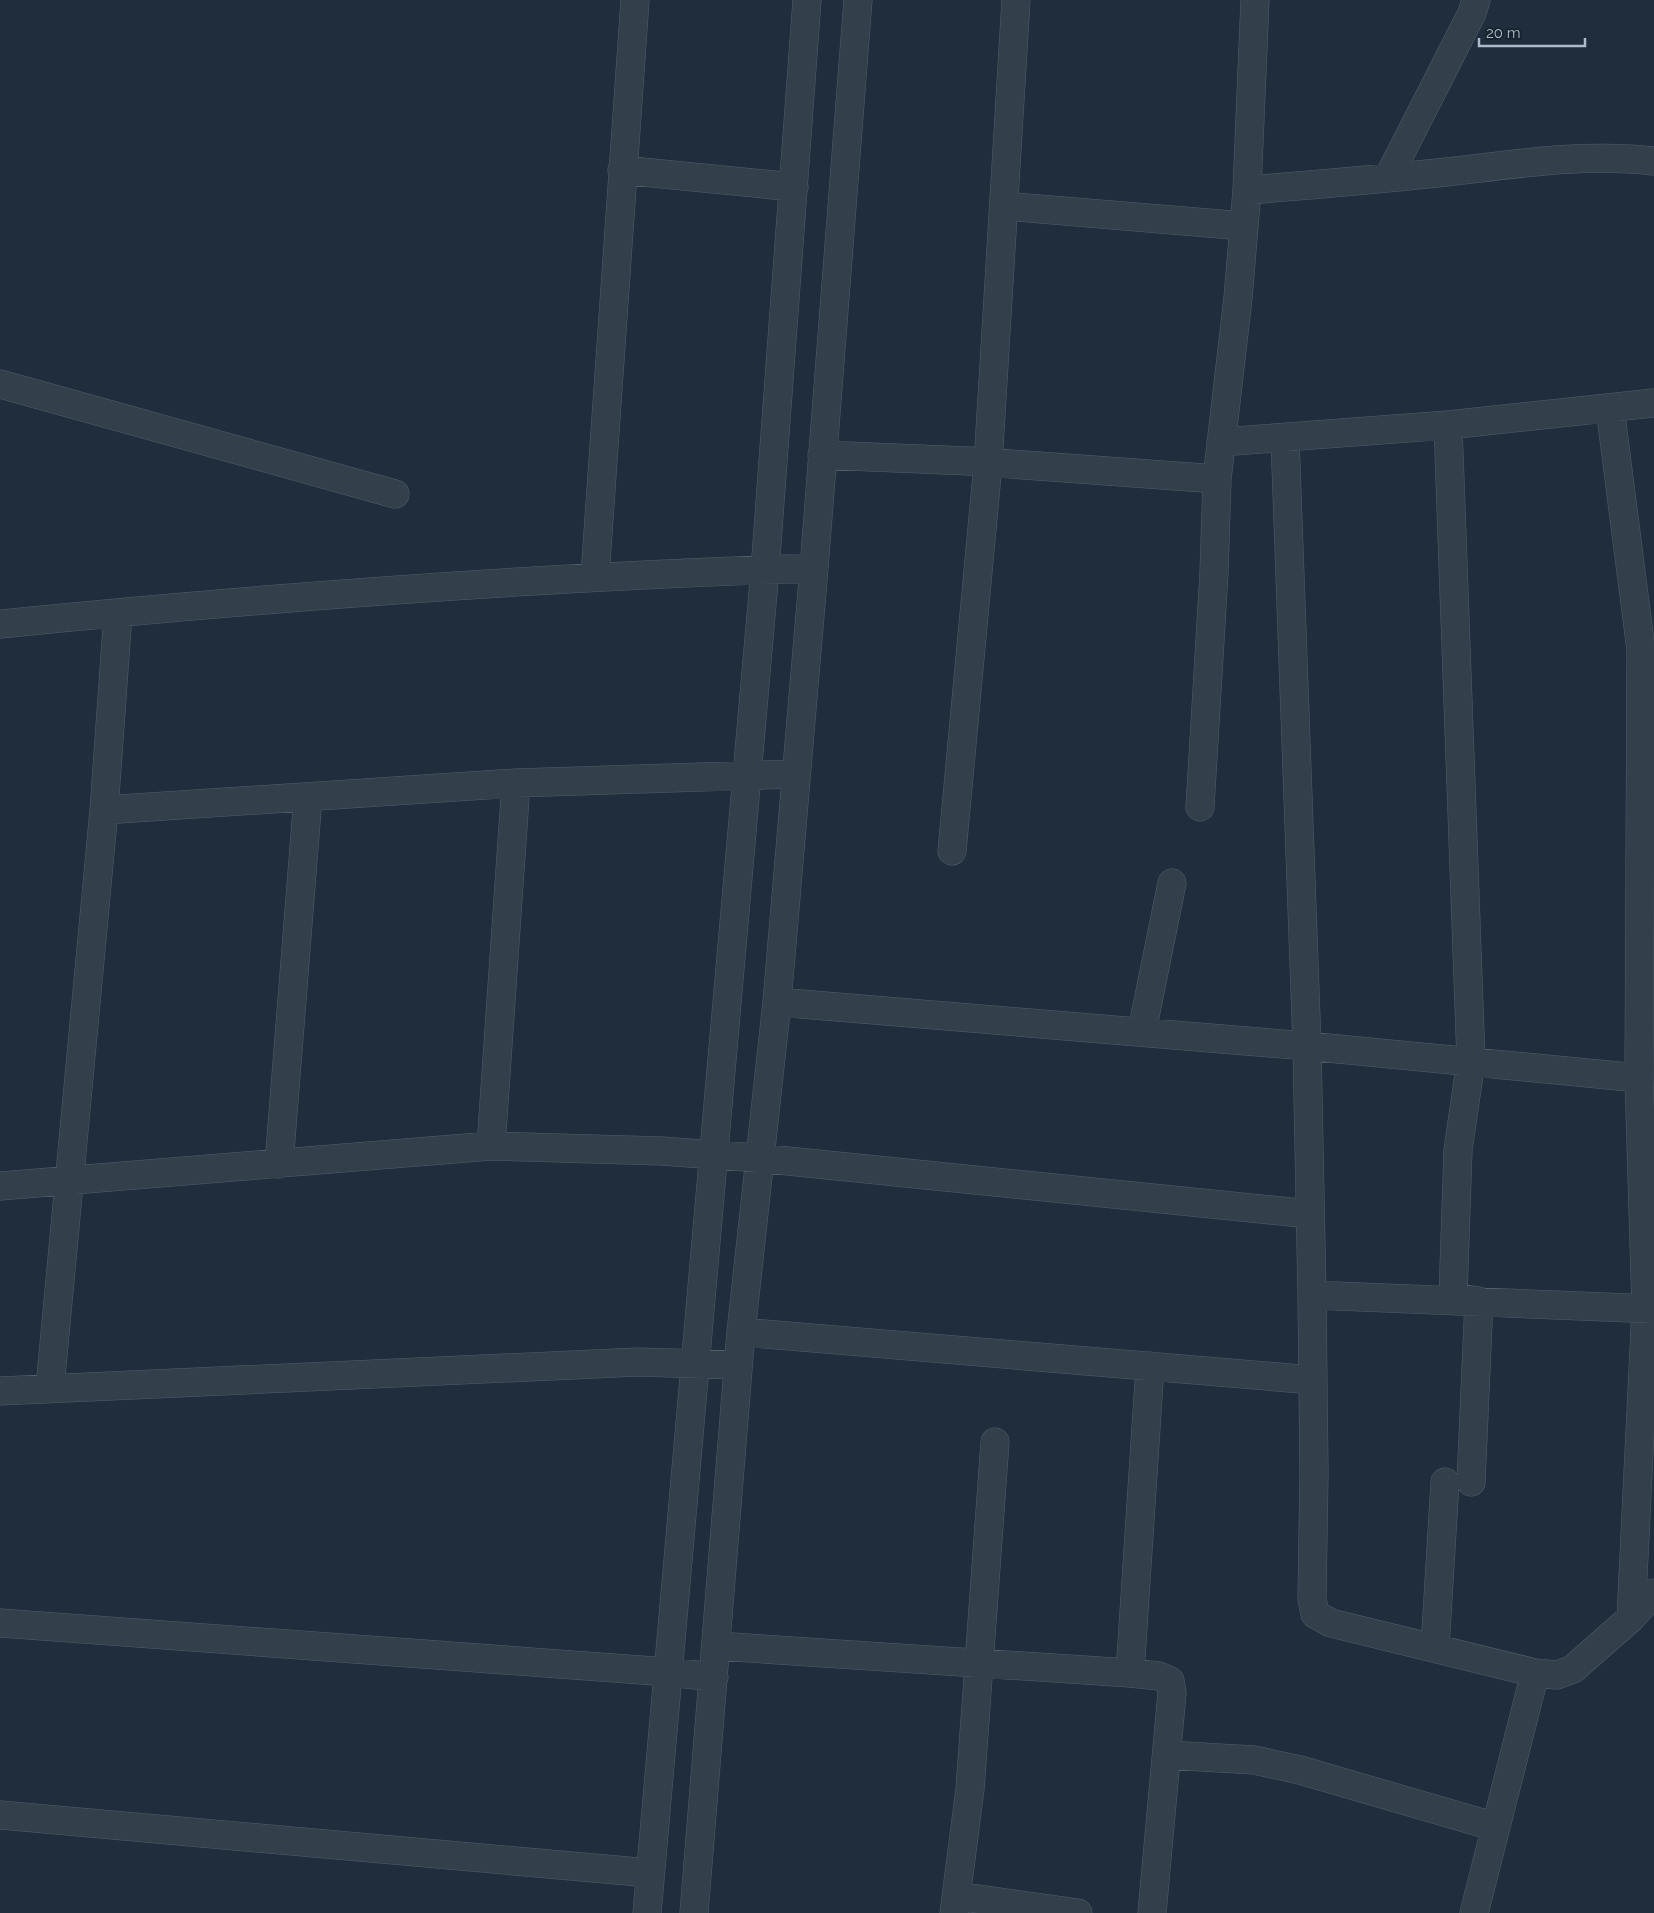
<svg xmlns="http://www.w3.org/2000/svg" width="1654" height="1913" font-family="Raleway,sans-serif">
  <rect width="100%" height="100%" fill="#202d3c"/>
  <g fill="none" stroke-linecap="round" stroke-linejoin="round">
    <defs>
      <path id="minor" d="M622,170L794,187
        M1388,178L1472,13L1476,0
        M1247,190C1314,185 1380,179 1447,172C1515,164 1585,153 1654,161
        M1004,206L1244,226
        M0,384L395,494
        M1448,425L1471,1061L1458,1150L1453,1297L1479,1301L1471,1482
        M1285,438L1307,1046L1312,1295
        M1221,442L1448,425L1654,403
        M822,455L969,461L1217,479
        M595,576L635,0
        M0,624C270,597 542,577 814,568
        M1200,807L1214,573L1217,479L1238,298L1247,190L1255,0
        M104,810L118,613
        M952,851L988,464L1016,0
        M777,1002L1307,1046L1639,1078L1641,650L1610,408
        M1142,1031L1172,883
        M491,1146L516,783
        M279,1164L308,797
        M0,1186L491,1146L661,1151L759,1158L1310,1214
        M1654,1309L1312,1295L1314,1473L1312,1599L1315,1614L1331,1623L1535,1673L1557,1675L1573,1669L1631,1618L1654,1593
        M741,1332L1313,1380
        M50,1387L104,810L516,783L795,774
        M0,1391L638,1362L738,1365
        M1631,1618L1646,1308L1639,1078
        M0,1623L668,1672L714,1677
        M717,1646L1130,1673L1159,1676L1170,1681L1172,1693L1152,1913
        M1435,1648L1445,1482
        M1130,1673L1150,1366
        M1167,1755L1254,1760L1300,1770L1496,1827
        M0,1815L650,1873
        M957,1896L1078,1913
        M647,1913L765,570L807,0
        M694,1913L741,1332L777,1002L814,568L858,0
        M954,1913L970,1789L995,1442
        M1474,1913L1535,1673"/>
    </defs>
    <use href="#minor" stroke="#525d6a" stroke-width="29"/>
    <use href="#minor" stroke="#343f4c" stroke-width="28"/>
  </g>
  <path d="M1479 38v8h106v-8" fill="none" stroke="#afbac8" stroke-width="2.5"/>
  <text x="1486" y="38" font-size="15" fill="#afbac8" stroke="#192431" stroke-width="4" paint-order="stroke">20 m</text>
</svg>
